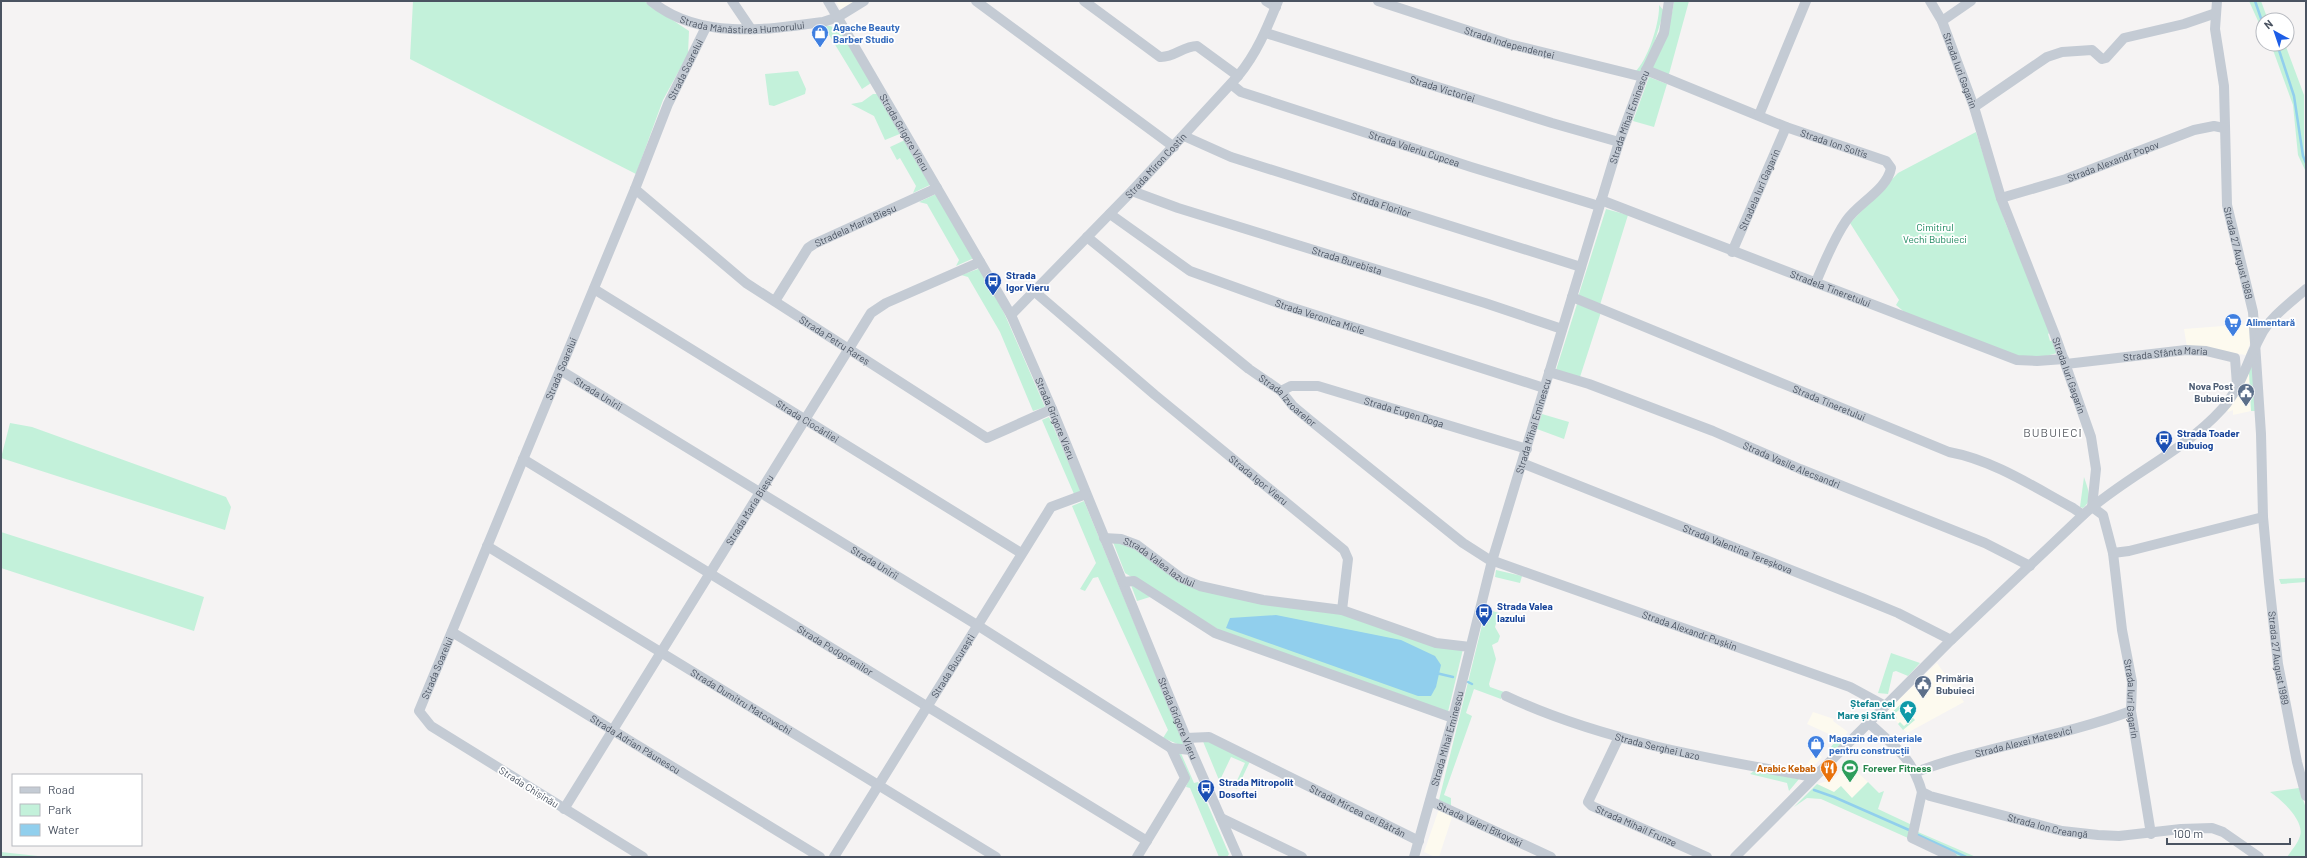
<svg xmlns="http://www.w3.org/2000/svg" width="2307" height="858" font-family="Barlow,sans-serif">
  <rect width="100%" height="100%" fill="#f5f3f3"/>
  <path fill="#fdfaef" d="M836,1H857L841,10Z
    M2249,324L2250,343L2246,355L2187,347L2184,329Z
    M2249,372L2251,411L2233,415V410L2228,412L2227,408Z
    M1937,663L1964,702L1907,733L1887,711Z
    M1813,712L1834,719L1833,721L1848,732L1842,740L1807,724Z
    M1816,752L1822,757L1812,768H1804Z
    M1848,764L1868,782L1852,798L1841,786L1834,792L1817,784L1832,780Z
    M1439,809L1453,814L1439,857H1435L1424,852Z"/>
  <path fill="#c3f1da" fill-rule="evenodd" d="M413,1H644L689,31L688,54L663,100L636,174L410,59Z
    M1674,1H1689L1669,74L1672,79L1651,67C1662,45 1671,26 1674,1Z
    M2249,1H2261L2268,20H2263V32Z
    M1659,5L1664,11L1653,47L1641,71L1635,72C1648,60 1660,22 1659,5Z
    M815,26H830L839,29L871,83L862,89L828,33L816,29Z
    M2272,44H2285L2304,95V149L2306,172L2298,155L2293,105L2273,50L2276,49Z
    M798,71L806,89L805,94L774,106L769,105L765,74Z
    M1649,77L1667,84L1654,127L1633,121Z
    M873,94H879L902,133L885,140L874,116L851,104L862,102Z
    M1976,132L2005,222L2051,332L2048,334L2050,341L2054,340L2057,353L2036,359L2020,358L1909,316L1896,305L1899,300L1850,223L1898,173Z
    M905,140L930,185L913,193L916,186L900,158L897,160L890,147Z
    M936,194L974,258L956,266L959,260L927,204L919,202Z
    M1606,209L1628,215L1600,305L1578,297Z
    M981,268L1005,315L1045,407L1033,411L1000,332L968,277L961,275Z
    M1577,304L1601,312L1580,377L1556,370Z
    M2252,365L2258,411H2251L2249,372Z
    M1542,414L1569,422L1564,439L1537,429Z
    M1049,417L1081,491L1074,494L1042,420Z
    M10,423L32,427L226,497L231,507L225,530L1,458Z
    M2084,477C2087,487 2094,500 2083,508L2080,507Z
    M1084,501L1184,744L1180,745L1163,738L1168,730L1098,577L1093,578L1085,591L1080,589L1096,563L1072,506Z
    M1,532L204,597L194,631L1,568Z
    M1113,542H1124L1176,578L1343,614L1463,649L1448,712L1221,631L1125,573Z
    M1496,570L1522,576L1520,583L1495,577Z
    M2306,578V582L2281,584L2279,579Z
    M1131,585H1137L1150,597L1137,601Z
    M1486,609L1499,613L1495,627L1500,636L1498,642L1492,645L1496,659L1489,684L1490,687L1504,692L1501,699L1474,689L1466,713L1472,716L1444,795L1451,798V807L1439,800Z
    M1891,653L1920,663L1908,676L1896,671L1893,672L1888,694L1878,693Z
    M1901,704L1903,707L1894,714L1897,718L1895,720L1890,714Z
    M1911,716L1915,720L1903,730L1898,724L1900,722L1904,726L1910,721L1909,718Z
    M1838,738L1845,741L1836,749L1831,747Z
    M1202,739L1251,759L1237,789L1219,780ZM1231,757L1245,763L1235,785L1221,778Z
    M1175,751H1180L1194,783L1198,782L1229,854L1227,857H1219L1190,788L1186,787L1188,781Z
    M1754,771L1799,779L1789,791L1787,783L1750,774Z
    M1868,782L1879,793L1884,791L1878,809L1912,825L1908,838L1821,799L1807,798L1794,807L1817,784L1834,792L1841,786L1852,798Z
    M2299,788L2306,808V857H2287C2291,851 2298,843 2300,836C2305,821 2281,799 2270,792Z
    M1918,832L1976,857H1956L1916,838Z
    M1,852L47,857H1Z"/>
  <path fill="#91cfed" d="M1276,615L1401,640L1435,656L1441,665L1436,687L1431,696H1418L1226,628L1230,618Z"/>
  <g fill="none" stroke-linecap="round" stroke-linejoin="round">
    <path stroke="#91cfed" stroke-width="2.5" d="M2255,1L2263,24
      M2277,44L2294,96L2303,156L2306,163
      M1436,673L1453,677
      M1468,682L1472,684
      M1814,790L1834,797L1909,830
      M1918,835L1966,857"/>
    <g stroke="#c4cbd4" stroke-width="10">
      <path id="s1" d="M651,1C699,40 766,30 823,22L838,17L864,1"/>
      <path d="M732,1L751,29"/>
      <path id="s2" d="M828,1L1011,315L1052,409L1191,750L1238,857"/>
      <path d="M976,1L1174,147"/>
      <path d="M1084,1L1160,57C1174,58 1183,46 1197,46L1238,76"/>
      <path d="M1266,1L1276,7"/>
      <path id="s3" d="M1378,1L1509,44L1643,77"/>
      <path id="s4" d="M1930,1L1942,21L1974,107L2001,198L2055,335L2091,437L2096,469L2092,507L2103,515L2113,553L2122,630L2132,682L2131,711L2151,834"/>
      <path id="s5" d="M2217,1L2215,29L2224,86L2227,205L2253,312L2261,434L2263,517L2269,582L2278,664L2297,762L2306,796"/>
      <path d="M1942,21L1971,1"/>
      <path id="s6" d="M1266,33L1552,123L1619,142"/>
      <path id="s7" d="M1646,70L1786,127L1886,161L1891,168C1887,190 1858,203 1846,221C1833,240 1825,261 1816,282"/>
      <path id="s8" d="M1231,84L1241,92L1471,167L1599,206"/>
      <path d="M1974,107L2047,57L2062,52L2092,50L2102,59L2106,58L2124,38L2184,24L2216,13"/>
      <path d="M1759,115L1806,1"/>
      <path id="s9" d="M1184,136L1231,157L1581,267"/>
      <path id="s10" d="M635,189L746,283L987,438L1052,409"/>
      <path id="s11" d="M1132,191L1178,208L1485,303L1562,329"/>
      <path id="s12" d="M2001,198L2066,179L2194,130L2214,126L2224,128"/>
      <path id="s13" d="M1601,200L2017,360L2037,361L2064,359"/>
      <path id="s14" d="M1110,214L1190,271L1284,305L1544,388"/>
      <path id="s15" d="M1087,237L1249,369L1281,391L1293,406L1311,421L1463,543L1488,559L1850,687L1885,706"/>
      <path id="s16" d="M1732,252L1786,127"/>
      <path id="s17" d="M594,289L1021,553"/>
      <path id="s18" d="M1035,292L1155,395L1344,550L1348,559L1342,610"/>
      <path id="s19" d="M1572,297L1949,452C1993,460 2034,487 2073,508L2083,515"/>
      <path id="s20" d="M775,301L808,248L814,244L937,188"/>
      <path id="s21" d="M1011,315L1132,191L1238,76C1257,53 1267,28 1278,1"/>
      <path id="s22" d="M2066,364L2186,350L2206,351L2235,358L2237,385"/>
      <path id="s23" d="M560,370L977,625L1171,748L1191,750"/>
      <path id="s24" d="M1549,372L1589,384L1713,431L1800,469L1985,543L2030,566"/>
      <path id="s25" d="M1281,391L1291,386H1318L1527,449"/>
      <path id="s26" d="M523,459L1147,841"/>
      <path id="s27" d="M1522,463L1864,599L1898,613L1951,640"/>
      <path id="s28" d="M1104,538L1121,539L1137,545L1181,578L1200,586L1263,600L1342,610L1436,643L1470,647"/>
      <path id="s29" d="M487,546L996,857"/>
      <path d="M2113,553L2129,551L2263,517"/>
      <path d="M1123,582L1134,581L1215,633L1453,718"/>
      <path id="s30" d="M452,632L820,857"/>
      <path id="s31" d="M1506,696C1602,741 1710,759 1814,777"/>
      <path id="s32" d="M1869,723C1895,747 1912,757 1922,792L1930,796L2062,831L2098,835L2119,836L2181,829L2212,828L2223,832L2259,857"/>
      <path id="s33" d="M1619,737L1588,802L1592,806L1707,857"/>
      <path id="s34" d="M1186,738L1209,737L1419,841"/>
      <path id="s35" d="M1916,772C1986,746 2061,737 2131,711"/>
      <path d="M1922,792L1912,838L1952,857"/>
      <path id="s36" d="M1430,801L1551,857"/>
      <path id="s37" d="M564,809L871,313L886,303L980,262"/>
      <path d="M1221,818L1302,857"/>
      <path id="s38" d="M643,857L431,726L419,711L635,189L668,104L706,27"/>
      <path id="s39" d="M834,857L1051,507L1086,494"/>
      <path d="M1137,857L1185,778L1171,748"/>
      <path id="s40" d="M1414,857L1453,718L1492,561L1619,142L1643,77L1664,33L1669,1"/>
      <path d="M1735,857L1951,640L2083,515C2126,476 2182,453 2222,409C2241,388 2247,361 2260,337C2269,318 2290,303 2306,289"/>
    </g>
  </g>
  <defs>
    <symbol id="shop-pin" viewBox="-11 -11 22 30"><path d="M0 17L-7.5 6A9.5 9.5 0 1 1 7.5 6Z" fill="#3f7fe0" stroke="#fff"/><path d="M-5-2.5h2.3a2.7 3.5 0 0 1 5.4 0H5L5.5 6h-11ZM-1.5-2.5h3a1.5 2.3 0 0 0-3 0Z" fill="#fff"/></symbol>
    <symbol id="bus-pin" viewBox="-11 -11 22 30"><path d="M0 17L-7.5 6A9.5 9.5 0 1 1 7.5 6Z" fill="#1a4fb4" stroke="#fff"/><path d="M-5-6H5V4H4V6H2V4H-2V6H-4V4H-5ZM-3.5-4V0h7V-4ZM-3.5 1.2v1.5H-2V1.2ZM2 1.2v1.5H3.5V1.2Z" fill="#fff"/></symbol>
    <symbol id="supermarket-pin" viewBox="-11 -11 22 30"><path d="M0 17L-7.5 6A9.5 9.5 0 1 1 7.5 6Z" fill="#3f7fe0" stroke="#fff"/><path d="M-6-5.5h2.5l.6 2H6L4.5 2H-2.5L-4.4-4H-6ZM-1.5 3.2a1.3 1.3 0 1 0 .1 0ZM3 3.2a1.3 1.3 0 1 0 .1 0Z" fill="#fff"/></symbol>
    <symbol id="civic-pin" viewBox="-11 -11 22 30"><path d="M0 17L-7.5 6A9.5 9.5 0 1 1 7.5 6Z" fill="#5c6f8a" stroke="#fff"/><path d="M-.6-6.5H3V-4.5H.6V-3L4-1V1h2V6H-6V1h2V-1L-.6-3ZM-1.2 2.5V6h2.4V2.5Z" fill="#fff"/></symbol>
    <symbol id="sight-pin" viewBox="-11 -11 22 30"><path d="M0 17L-7.5 6A9.5 9.5 0 1 1 7.5 6Z" fill="#0f9aa8" stroke="#fff"/><path d="M0-6L1.8-2.2L6-1.7L2.9 1.2L3.7 5.4L0 3.3L-3.7 5.4L-2.9 1.2L-6-1.7L-1.8-2.2Z" fill="#fff"/></symbol>
    <symbol id="restaurant-pin" viewBox="-11 -11 22 30"><path d="M0 17L-7.5 6A9.5 9.5 0 1 1 7.5 6Z" fill="#e8710a" stroke="#fff"/><path d="M-5-6h1v4h1v-4h1v4h1v-4h1v5L-1.5 .5V6h-2V.5L-5-1ZM5-6V6H3V1.5H1.5Q1.5-4 5-6Z" fill="#fff"/></symbol>
    <symbol id="stadium-pin" viewBox="-11 -11 22 30"><path d="M0 17L-7.5 6A9.5 9.5 0 1 1 7.5 6Z" fill="#2e9e5b" stroke="#fff"/><path d="M0-5a6.5 5 0 1 0 0 10a6.5 5 0 1 0 0-10ZM-3.5-1.8h7v3.6h-7Z" fill="#fff"/></symbol>
  </defs>
  <g fill-rule="evenodd">
    <use href="#shop-pin" x="810" y="23" width="20" height="27"/>
    <use href="#bus-pin" x="983" y="271" width="20" height="27"/>
    <use href="#supermarket-pin" x="2223" y="312" width="20" height="27"/>
    <use href="#civic-pin" x="2236" y="382" width="20" height="27"/>
    <use href="#bus-pin" x="2154" y="429" width="20" height="27"/>
    <use href="#bus-pin" x="1474" y="602" width="20" height="27"/>
    <use href="#civic-pin" x="1913" y="674" width="20" height="27"/>
    <use href="#sight-pin" x="1898" y="699" width="20" height="27"/>
    <use href="#shop-pin" x="1806" y="734" width="20" height="27"/>
    <use href="#restaurant-pin" x="1819" y="758" width="20" height="27"/>
    <use href="#stadium-pin" x="1840" y="758" width="20" height="27"/>
    <use href="#bus-pin" x="1196" y="778" width="20" height="27"/>
  </g>
  <g text-anchor="middle" stroke-width="3.5" stroke-linejoin="round" paint-order="stroke">
    <g font-size="10" fill="#4a5361" stroke="#fff">
      <text dy="4" stroke="none"><textPath href="#s1" startOffset="97">Strada Mănăstirea Humorului</textPath></text>
      <text dy="4" stroke="none"><textPath href="#s3" startOffset="138">Strada Independenței</textPath></text>
      <text dy="4" stroke="none"><textPath href="#s38" startOffset="963">Strada Soarelui</textPath></text>
      <text dy="4" stroke="none"><textPath href="#s4" startOffset="76">Strada Iuri Gagarin</textPath></text>
      <text dy="4" stroke="none"><textPath href="#s6" startOffset="185">Strada Victoriei</textPath></text>
      <text dy="4" stroke="none"><textPath href="#s40" startOffset="771">Strada Mihai Eminescu</textPath></text>
      <text dy="4" stroke="none"><textPath href="#s2" startOffset="152">Strada Grigore Vieru</textPath></text>
      <text dy="4" stroke="none"><textPath href="#s7" startOffset="202">Strada Ion Soltîs</textPath></text>
      <text dy="4" stroke="none"><textPath href="#s8" startOffset="195">Strada Valeriu Cupcea</textPath></text>
      <text dy="4" stroke="none"><textPath href="#s12" startOffset="118">Strada Alexandr Popov</textPath></text>
      <text dy="4" stroke="none"><textPath href="#s21" startOffset="208">Strada Miron Costin</textPath></text>
      <text dy="4" stroke="none"><textPath href="#s16" startOffset="68">Stradela Iuri Gagarin</textPath></text>
      <text dy="4" stroke="none"><textPath href="#s9" startOffset="209">Strada Florilor</textPath></text>
      <text dy="4" stroke="none"><textPath href="#s20" startOffset="115">Stradela Maria Bieșu</textPath></text>
      <text dy="4" stroke="none"><textPath href="#s5" startOffset="254">Strada 27 August 1989</textPath></text>
      <text dy="4" stroke="none"><textPath href="#s11" startOffset="226">Strada Burebista</textPath></text>
      <text dy="4" stroke="none"><textPath href="#s13" startOffset="246">Stradela Tineretului</textPath></text>
      <text dy="4" stroke="none"><textPath href="#s14" startOffset="236">Strada Veronica Micle</textPath></text>
      <text dy="4" stroke="none"><textPath href="#s10" startOffset="251">Strada Petru Rareș</textPath></text>
      <text dy="4" stroke="none"><textPath href="#s22" startOffset="100">Strada Sfânta Maria</textPath></text>
      <text dy="4" stroke="none"><textPath href="#s38" startOffset="639">Strada Soarelui</textPath></text>
      <text dy="4" stroke="none"><textPath href="#s4" startOffset="400">Strada Iuri Gagarin</textPath></text>
      <text dy="4" stroke="none"><textPath href="#s23" startOffset="45">Strada Unirii</textPath></text>
      <text dy="4" stroke="none"><textPath href="#s15" startOffset="259">Strada Izvoarelor</textPath></text>
      <text dy="4" stroke="none"><textPath href="#s19" startOffset="278">Strada Tineretului</textPath></text>
      <text dy="4" stroke="none"><textPath href="#s25" startOffset="128">Strada Eugen Doga</textPath></text>
      <text dy="4" stroke="none"><textPath href="#s2" startOffset="476">Strada Grigore Vieru</textPath></text>
      <text dy="4" stroke="none"><textPath href="#s17" startOffset="251">Strada Ciocârliei</textPath></text>
      <text dy="4" stroke="none"><textPath href="#s40" startOffset="447">Strada Mihai Eminescu</textPath></text>
      <text dy="4" stroke="none"><textPath href="#s24" startOffset="260">Strada Vasile Alecsandri</textPath></text>
      <text dy="4" stroke="none"><textPath href="#s18" startOffset="292">Strada Igor Vieru</textPath></text>
      <text dy="4" stroke="none"><textPath href="#s37" startOffset="352">Strada Maria Bieșu</textPath></text>
      <text dy="4" stroke="none"><textPath href="#s27" startOffset="232">Strada Valentina Tereșkova</textPath></text>
      <text dy="4" stroke="none"><textPath href="#s28" startOffset="62">Strada Valea Iazului</textPath></text>
      <text dy="4" stroke="none"><textPath href="#s23" startOffset="369">Strada Unirii</textPath></text>
      <text dy="4" stroke="none"><textPath href="#s15" startOffset="729">Strada Alexandr Pușkin</textPath></text>
      <text dy="4" stroke="none"><textPath href="#s26" startOffset="366">Strada Podgorenilor</textPath></text>
      <text dy="4" stroke="none"><textPath href="#s5" startOffset="662">Strada 27 August 1989</textPath></text>
      <text dy="4" stroke="none"><textPath href="#s39" startOffset="225">Strada București</textPath></text>
      <text dy="4" stroke="none"><textPath href="#s38" startOffset="315">Strada Soarelui</textPath></text>
      <text dy="4" stroke="none"><textPath href="#s4" startOffset="736">Strada Iuri Gagarin</textPath></text>
      <text dy="4" stroke="none"><textPath href="#s29" startOffset="298">Strada Dumitru Matcovschi</textPath></text>
      <text dy="4" stroke="none"><textPath href="#s2" startOffset="800">Strada Grigore Vieru</textPath></text>
      <text dy="4" stroke="none"><textPath href="#s40" startOffset="123">Strada Mihai Eminescu</textPath></text>
      <text dy="4" stroke="none"><textPath href="#s35" startOffset="112">Strada Alexei Mateevici</textPath></text>
      <text dy="4" stroke="none"><textPath href="#s30" startOffset="215">Strada Adrian Păunescu</textPath></text>
      <text dy="4" stroke="none"><textPath href="#s31" startOffset="160">Strada Serghei Lazo</textPath></text>
      <text transform="translate(529 787) rotate(32)" y="4">Strada Chișinău</text>
      <text dy="4" stroke="none"><textPath href="#s34" startOffset="189">Strada Mircea cel Bătrân</textPath></text>
      <text dy="4" stroke="none"><textPath href="#s36" startOffset="55">Strada Valeri Bîkovski</textPath></text>
      <text dy="4" stroke="none"><textPath href="#s32" startOffset="219">Strada Ion Creangă</textPath></text>
      <text dy="4" stroke="none"><textPath href="#s33" startOffset="126">Strada Mihail Frunze</textPath></text>
    </g>
    <g font-size="10" font-weight="bold" fill="#366cbe" stroke="#fff" text-anchor="start">
      <text x="833" y="31">Agache Beauty<tspan x="833" dy="12">Barber Studio</tspan></text>
      <text x="2246" y="326">Alimentară</text>
      <text x="1829" y="742">Magazin de materiale<tspan x="1829" dy="12">pentru construcții</tspan></text>
    </g>
    <g font-size="10" fill="#18855b" stroke="#fff">
      <text x="1935" y="231">Cimitirul<tspan x="1935" dy="12">Vechi Bubuieci</tspan></text>
    </g>
    <g font-size="10" font-weight="bold" fill="#164399" stroke="#fff" text-anchor="start">
      <text x="1006" y="279">Strada<tspan x="1006" dy="12">Igor Vieru</tspan></text>
      <text x="2177" y="437">Strada Toader<tspan x="2177" dy="12">Bubuiog</tspan></text>
      <text x="1497" y="610">Strada Valea<tspan x="1497" dy="12">Iazului</tspan></text>
      <text x="1219" y="786">Strada Mitropolit<tspan x="1219" dy="12">Dosoftei</tspan></text>
    </g>
    <g font-size="10" font-weight="bold" fill="#4e5e75" stroke="#fff" text-anchor="end">
      <text x="2233" y="390">Nova Post<tspan x="2233" dy="12">Bubuieci</tspan></text>
      <text x="1936" y="682" text-anchor="start">Primăria<tspan x="1936" dy="12">Bubuieci</tspan></text>
    </g>
    <g font-size="10" font-weight="bold" fill="#0d838f" stroke="#fff" text-anchor="end">
      <text x="1895" y="707">Ștefan cel<tspan x="1895" dy="12">Mare și Sfânt</tspan></text>
    </g>
    <g font-size="10" font-weight="bold" fill="#c56008" stroke="#fff" text-anchor="end">
      <text x="1816" y="772">Arabic Kebab</text>
    </g>
    <g font-size="10" font-weight="bold" fill="#27864d" stroke="#fff" text-anchor="start">
      <text x="1863" y="772">Forever Fitness</text>
    </g>
    <g font-size="12" letter-spacing="1" fill="#5f6268" stroke="#fff">
      <text x="2053" y="437">BUBUIECI</text>
    </g>
  </g>
  <rect width="2307" height="858" fill="none" stroke="#4a5361" stroke-width="4"/>
  <rect x="12" y="774" width="130" height="72" fill="#ffffff" stroke="#b7bac0"/>
  <rect x="20" y="787" width="20" height="6" fill="#c4cbd4" stroke="#b7bac0"/>
  <text x="48" y="794" font-size="12" fill="#4a5361">Road</text>
  <rect x="20" y="804" width="20" height="12" fill="#c3f1da" stroke="#b7bac0"/>
  <text x="48" y="814" font-size="12" fill="#4a5361">Park</text>
  <rect x="20" y="824" width="20" height="12" fill="#91cfed" stroke="#b7bac0"/>
  <text x="48" y="834" font-size="12" fill="#4a5361">Water</text>
  <g transform="translate(2275 32) rotate(320)"><circle r="19" fill="#ffffff" stroke="#b7bac0"/>
  <path d="M0-3L7 15L0 10L-7 15Z" fill="#1c5de6"/>
  <text y="-6" font-size="11" font-weight="bold" text-anchor="middle" fill="#4a5361">N</text>
  </g>
  <path d="M2167 838v6h123v-6" fill="none" stroke="#4a5361" stroke-width="2"/>
  <text x="2173" y="838" font-size="12" fill="#4a5361" stroke="#ffffff" stroke-width="3" paint-order="stroke">100 m</text>
</svg>
